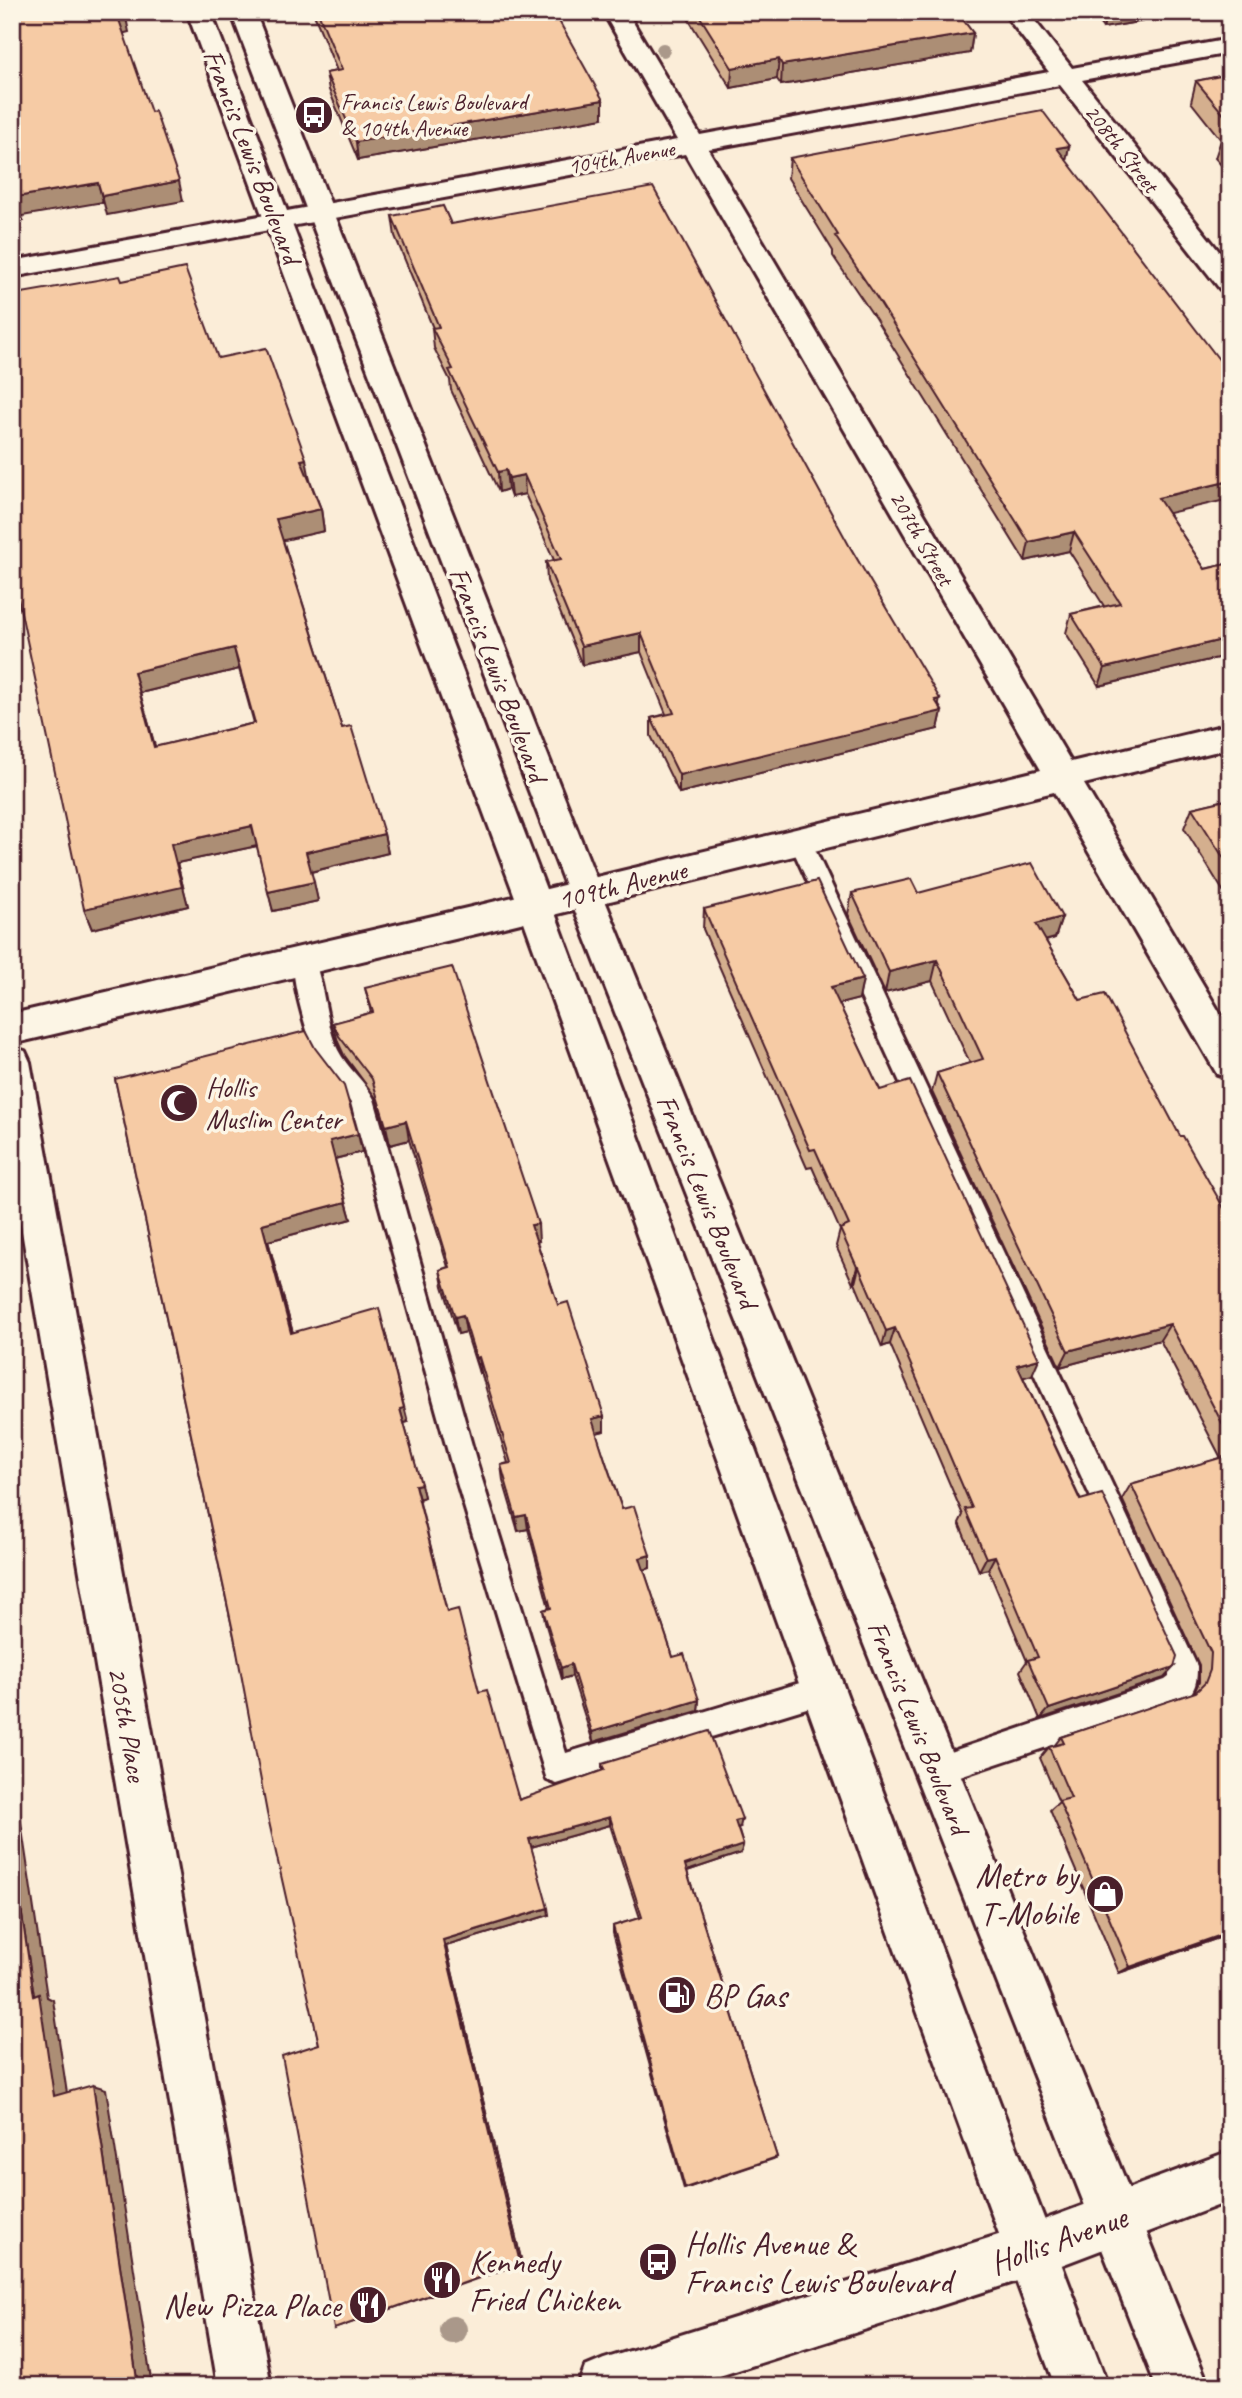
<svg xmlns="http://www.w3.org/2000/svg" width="1242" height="2398" font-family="Caveat,sans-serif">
  <rect width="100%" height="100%" fill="#fbedd8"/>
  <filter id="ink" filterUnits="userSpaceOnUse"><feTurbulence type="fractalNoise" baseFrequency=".0143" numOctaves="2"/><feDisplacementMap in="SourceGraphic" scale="14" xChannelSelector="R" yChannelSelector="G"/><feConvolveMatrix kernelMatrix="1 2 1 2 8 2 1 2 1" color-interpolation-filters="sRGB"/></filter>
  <g filter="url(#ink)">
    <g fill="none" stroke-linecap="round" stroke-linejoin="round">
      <defs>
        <path id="service" d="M800,833L808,835L811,841L1197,1666C1197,1682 1196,1690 1184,1701L936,1784L926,1780L922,1770L926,1760L1165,1680L1169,1677V1667L789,841L792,835Z
          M303,951L311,954C325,980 324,1021 338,1050C347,1068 365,1081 374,1099L477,1463L566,1753L823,1676L833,1680L837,1690L833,1700L557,1784L547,1780L451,1463L351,1103C341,1089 327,1075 318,1059C309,1042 287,970 295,954Z"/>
        <path id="minor" d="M603,12H627L700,135L1049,72L1003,12H1028L1072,68L1230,39V53L1082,80L1230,265V291L1220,289L1060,85L708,149L1071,762L1230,724V748L1084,784L1230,1030V1078L1217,1074L1054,792L480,933L12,1044V1014L480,905L1041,770L685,154L12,277V261L677,140Z
          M12,1047L25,1051L30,1062L271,2386H218L12,1172Z
          M1230,2151V2201L1030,2277L688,2386H578L585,2367L604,2359L1030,2225Z"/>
        <path id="primary" d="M187,12H211L552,905L972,2030L1108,2386H1055L924,2030L518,905Z
          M231,12H255L602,893L1209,2386H1156L568,893Z"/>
      </defs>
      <use href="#service" stroke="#4a1f2b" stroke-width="6"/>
      <use href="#minor" stroke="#4a1f2b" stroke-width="6"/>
      <use href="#primary" stroke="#4a1f2b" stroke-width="6"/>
      <use href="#service" fill="#fcf5e5" fill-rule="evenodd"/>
      <use href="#minor" fill="#fcf5e5" fill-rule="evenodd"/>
      <use href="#primary" fill="#fcf5e5" fill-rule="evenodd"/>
    </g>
    <g fill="#aa988a">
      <circle cx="663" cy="50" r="7"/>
      <circle cx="453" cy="2330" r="14"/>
    </g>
    <path fill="#d4af8e" stroke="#4a1f2b" stroke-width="2" fill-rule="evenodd" d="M313,12H554L603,118L358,160L329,90L326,73L337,71Z
      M684,12H957L973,33L970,53L781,85L777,79L731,88Z
      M1090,12H1174L1173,16L1103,28Z
      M1230,74V175L1215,158L1221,140L1191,102L1196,81Z
      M1069,146L1066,160L1168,513L1205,569L1230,563V655L1099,686L1066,633L1071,614L1104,606L1069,551L1025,561L875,318L833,256V251L788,178L790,158Z
      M392,216L451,224L850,547L942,711L938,729L679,793L651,736V718L666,714L641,652L582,665L547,581L546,562L554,560L525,494L511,497L508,489L499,492L451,390L450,380L434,348L432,328H433L395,236Z
      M122,281L218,358L310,480L321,509L324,531L283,540L342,728L384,834L388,853L311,872L318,901L273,911L257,846L177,863L188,906L92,929L84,909ZM239,669L254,723L155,747L140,693Z
      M1230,799V902L1184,828L1192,808Z
      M852,893H918L1062,917L1055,938L1046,941L1080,1000L1180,1136L1230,1219V1934L1119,1973L1050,1810L1059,1802L1040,1758L1049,1747L1054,1746L1061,1737L1194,1693L1199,1682V1665L1122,1499L1131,1484L1221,1458L1160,1340L1060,1367L932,1092L937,1073L970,1063L932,981L885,993L848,914Z
      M704,909L863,979L859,999L839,1004L880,1090L1032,1375L1023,1377L1164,1678L1040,1719L1020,1671L1027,1661L988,1569L979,1571L959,1523L963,1515L890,1344L882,1347L855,1283L853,1284L836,1246L840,1230L812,1167L807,1168L703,929Z
      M365,988L539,1241L537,1242L558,1305L604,1416V1431L596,1433L622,1509L650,1555V1568L644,1570L673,1657L699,1700L698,1711L593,1742L572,1676L562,1679L545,1622L543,1610L549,1608L528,1529L518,1531L503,1480L501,1465L508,1463L481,1372L479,1373L466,1332L458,1334L443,1286L440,1270L448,1267L409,1140L390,1145L376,1098L344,1055L338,1042L333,1023L371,1013Z
      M115,1079L362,1152L335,1159L351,1219L268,1241L293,1333L408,1422L404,1423L424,1497L419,1499L447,1612L479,1692L519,1800L602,1771V1764L740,1827L738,1828L743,1845L741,1853L687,1871L777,2157L684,2189L613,1933V1926L640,1918L610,1825L531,1847L549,1915L446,1946L522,2263L319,2044L234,1636Z"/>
    <path fill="#ac8e74" stroke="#4a1f2b" stroke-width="2" d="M1107,12H1174L1173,16L1103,28Z
      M125,13L129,32L121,34L117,14Z
      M973,33L970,53L781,85L782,65Z
      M779,59L777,79L731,88L732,68Z
      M603,100V118L358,160L356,142Z
      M1069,146L1065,166L1057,148Z
      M179,181L183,201L107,215L102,196Z
      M98,183L103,202L22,216L23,220L12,224V202L16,197Z
      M306,459L310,480L305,481L301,460Z
      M506,470L508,489L499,492L498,472Z
      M524,475L525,494L511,497L509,478Z
      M1230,481V499L1152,517L1158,498Z
      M321,509L324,531L280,541L276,519Z
      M1074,532L1069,551L1025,561L1029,542Z
      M641,633V652L582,665L581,646Z
      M1230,638V655L1099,686L1105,668Z
      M234,648L239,669L140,693L161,767L134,672Z
      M940,699L937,712L942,711L938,729L679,793V775Z
      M252,826L257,846L177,863L188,906L92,929L84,909L171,844Z
      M384,834L388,853L310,872L306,852Z
      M314,882L318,901L273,911L268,892Z
      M1062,917L1055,938L1030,945L1036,924Z
      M937,960L932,981L885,993L889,972Z
      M863,979L859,999L828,1007L831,987Z
      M406,1121L409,1140L390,1145L386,1126Z
      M358,1134L362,1152L334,1159L330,1141Z
      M346,1202L351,1219L268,1241L297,1348L291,1333L262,1224Z
      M538,1224L539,1241L533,1243L531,1225Z
      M857,1267H859L855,1283L853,1284Z
      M463,1315L466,1332L458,1334L455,1317Z
      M383,1324L408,1422L404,1423L400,1409Z
      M1170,1324L1160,1340L1060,1367L1068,1351Z
      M895,1328L890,1344L882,1347L886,1331Z
      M479,1357L481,1372L479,1373L476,1358Z
      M1039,1359L1032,1375L1010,1381L1017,1365Z
      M604,1416V1431L592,1434V1419Z
      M421,1484L424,1497L419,1499L415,1485Z
      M526,1515L528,1529L518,1531L516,1517Z
      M650,1555V1568L640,1571V1558Z
      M995,1556L988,1569L979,1571L986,1558Z
      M571,1664L572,1676L562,1679L561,1668Z
      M1174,1667L1164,1678L1040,1719L1049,1709Z
      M699,1700L698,1711L593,1742L592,1732Z
      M12,1762L47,1997L53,2000L68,2100L54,2096L34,1996L12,1848Z
      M610,1817V1825L531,1847L529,1839Z
      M742,1819L740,1827L733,1829L735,1821Z
      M743,1845L741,1853L684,1872L685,1865Z
      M548,1908L549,1915L446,1946L522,2263L334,2329L443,1940Z
      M1230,1932V1934L1119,1973L1130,1967Z
      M93,2085L106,2089L152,2386H138Z
      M777,2157L773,2159L684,2189L685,2188Z"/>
    <path fill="#f6cba5" stroke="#4a1f2b" stroke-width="2" fill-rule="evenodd" d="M12,12H125L117,14L151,112L155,111L179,181L102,196L98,183L16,197L17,201L12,202Z
      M318,12H554L603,100L356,142L326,73L342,70Z
      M697,12H957L973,33L782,65L779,59L732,68Z
      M1230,74V122L1196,81Z
      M1042,110L1069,146L1057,148L1230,374V481L1158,498L1205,569L1230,563V638L1105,668L1071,614L1120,603L1074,532L1029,542L877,298L835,236L838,235L790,158Z
      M1230,135V146L1222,137Z
      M653,187L850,547L940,699L935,700L942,711L679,775L651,718L674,713L641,633L581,646L546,562L561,559L524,475L509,478L506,470L498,472L449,370L453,369L432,328L439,327L392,216L443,206L451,224Z
      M185,268L218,358L266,348L306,459L301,460L321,509L276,519L342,728L351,726L384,834L306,852L314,882L268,892L252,826L171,844L182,887L84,909L12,570V300L17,299L16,294L120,276L122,281ZM234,648L255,723L154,747L134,672Z
      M1230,799V868L1192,808Z
      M1032,863L1062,917L1036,924L1080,1000L1105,994L1180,1136H1183L1230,1219V1438L1170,1324L1068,1351L937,1073L983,1059L937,960L889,972L852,893L911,879L918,893Z
      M817,881L863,979L831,987L880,1090L910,1081L1039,1359L1017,1365L1080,1500L1102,1494L1177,1656L1174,1667L1049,1709L1028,1660L1038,1657L995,1556L986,1558L965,1509L972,1508L895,1328L886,1331L859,1267H857L840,1229L849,1225L815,1149L810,1150L704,909Z
      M452,967L538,1224L531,1225L558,1305L568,1302L604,1416L592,1419L606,1463L622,1509L634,1506L650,1555L640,1558L673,1657L684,1654L699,1700L592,1732L571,1664L561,1668L543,1610L551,1608L526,1515L516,1517L501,1465L511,1463L479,1357L476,1358L463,1315L455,1317L440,1270L450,1267L406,1121L386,1126L372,1079L339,1036L333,1023L373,1012L365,988Z
      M306,1031L315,1048L344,1086L358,1134L330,1141L346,1202L262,1224L291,1333L379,1308L404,1408L400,1409L421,1484L415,1485L447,1612L458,1609L479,1692L487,1690L519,1800L604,1770L602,1764L709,1731L742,1819L735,1821L743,1845L685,1865L777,2157L685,2188L613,1926L642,1917L610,1817L529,1839L548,1908L443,1940L520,2263L334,2329L282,2056L319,2044L267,1813L234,1636L115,1079Z
      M1230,1455V1932L1130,1967L1059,1801L1071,1798L1049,1747L1064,1743L1061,1737L1196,1692L1205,1683L1210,1670L1211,1653L1131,1484Z
      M12,1848L34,1996L39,1994L54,2096L93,2085L138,2386H12Z"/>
  </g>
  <defs>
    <symbol id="bus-disc" viewBox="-11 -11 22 22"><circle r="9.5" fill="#4a1f2b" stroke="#fcf5e5"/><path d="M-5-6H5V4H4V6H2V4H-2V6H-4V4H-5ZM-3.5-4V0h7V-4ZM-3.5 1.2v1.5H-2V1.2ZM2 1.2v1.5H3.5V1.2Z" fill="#fff"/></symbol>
    <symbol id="mosque-disc" viewBox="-11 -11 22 22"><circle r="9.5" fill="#4a1f2b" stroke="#fcf5e5"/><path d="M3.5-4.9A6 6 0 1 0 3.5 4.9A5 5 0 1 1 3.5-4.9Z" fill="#fff"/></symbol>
    <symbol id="shop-disc" viewBox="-11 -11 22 22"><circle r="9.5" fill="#4a1f2b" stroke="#fcf5e5"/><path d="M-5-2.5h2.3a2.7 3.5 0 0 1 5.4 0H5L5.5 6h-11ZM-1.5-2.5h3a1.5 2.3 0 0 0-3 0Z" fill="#fff"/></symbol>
    <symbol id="fuel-disc" viewBox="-11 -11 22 22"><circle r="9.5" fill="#4a1f2b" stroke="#fcf5e5"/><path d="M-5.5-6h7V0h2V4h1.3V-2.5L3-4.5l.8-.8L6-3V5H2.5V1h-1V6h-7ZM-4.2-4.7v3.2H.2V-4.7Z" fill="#fff"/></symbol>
    <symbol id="restaurant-disc" viewBox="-11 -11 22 22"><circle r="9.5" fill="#4a1f2b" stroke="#fcf5e5"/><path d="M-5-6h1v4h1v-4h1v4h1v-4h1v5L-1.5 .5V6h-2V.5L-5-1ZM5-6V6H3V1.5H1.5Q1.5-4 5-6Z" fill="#fff"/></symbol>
  </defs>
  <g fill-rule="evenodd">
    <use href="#bus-disc" x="292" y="93" width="44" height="44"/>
    <use href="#mosque-disc" x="157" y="1081" width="44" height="44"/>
    <use href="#shop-disc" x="1083" y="1872" width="44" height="44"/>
    <use href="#fuel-disc" x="655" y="1973" width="44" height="44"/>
    <use href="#bus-disc" x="636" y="2240" width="44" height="44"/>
    <use href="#restaurant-disc" x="420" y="2258" width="44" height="44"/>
    <use href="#restaurant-disc" x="346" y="2283" width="44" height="44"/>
  </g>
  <g text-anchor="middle" stroke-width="7" stroke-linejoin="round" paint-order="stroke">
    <g font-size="23" fill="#4a1f2b" stroke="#fcf5e5" text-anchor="start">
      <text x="341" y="110">Francis Lewis Boulevard<tspan x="341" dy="26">&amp; 104th Avenue</tspan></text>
    </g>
    <g font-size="23" fill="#4a1f2b" stroke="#fcf5e5">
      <text transform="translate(1122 148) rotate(52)" y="8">208th Street</text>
      <text transform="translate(621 157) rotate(-10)" y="8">104th Avenue</text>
      <text transform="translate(922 538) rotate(60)" y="8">207th Street</text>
    </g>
    <g font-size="28" fill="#4a1f2b" stroke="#fcf5e5">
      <text transform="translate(253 156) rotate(69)" y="10">Francis Lewis Boulevard</text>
      <text transform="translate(499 674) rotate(69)" y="10">Francis Lewis Boulevard</text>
      <text transform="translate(622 884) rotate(-14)" y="10">109th Avenue</text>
      <text transform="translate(708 1201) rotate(68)" y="10">Francis Lewis Boulevard</text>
      <text transform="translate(128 1724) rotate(80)" y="10">205th Place</text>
      <text transform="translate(919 1727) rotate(68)" y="10">Francis Lewis Boulevard</text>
    </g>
    <g font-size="28" fill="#4a1f2b" stroke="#fcf5e5" text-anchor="start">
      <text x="206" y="1097">Hollis<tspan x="206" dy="32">Muslim Center</tspan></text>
    </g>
    <g font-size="33" fill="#4a1f2b" stroke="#fcf5e5" text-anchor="start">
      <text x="1078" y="1887" text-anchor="end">Metro by<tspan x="1078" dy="38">T-Mobile</tspan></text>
      <text x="704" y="2007">BP Gas</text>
      <text x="685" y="2255">Hollis Avenue &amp;<tspan x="685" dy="38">Francis Lewis Boulevard</tspan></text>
      <text x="469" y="2273">Kennedy<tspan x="469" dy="38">Fried Chicken</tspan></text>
      <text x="341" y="2317" text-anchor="end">New Pizza Place</text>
    </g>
    <g font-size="33" fill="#4a1f2b" stroke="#fcf5e5">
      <text transform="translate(1058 2239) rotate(-20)" y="12">Hollis Avenue</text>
    </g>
  </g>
  <rect width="1242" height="2398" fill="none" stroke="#fcf5e5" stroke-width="42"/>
  <rect x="21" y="21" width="1200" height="2356" fill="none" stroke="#4a1f2b" stroke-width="2.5" filter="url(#ink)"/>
</svg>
